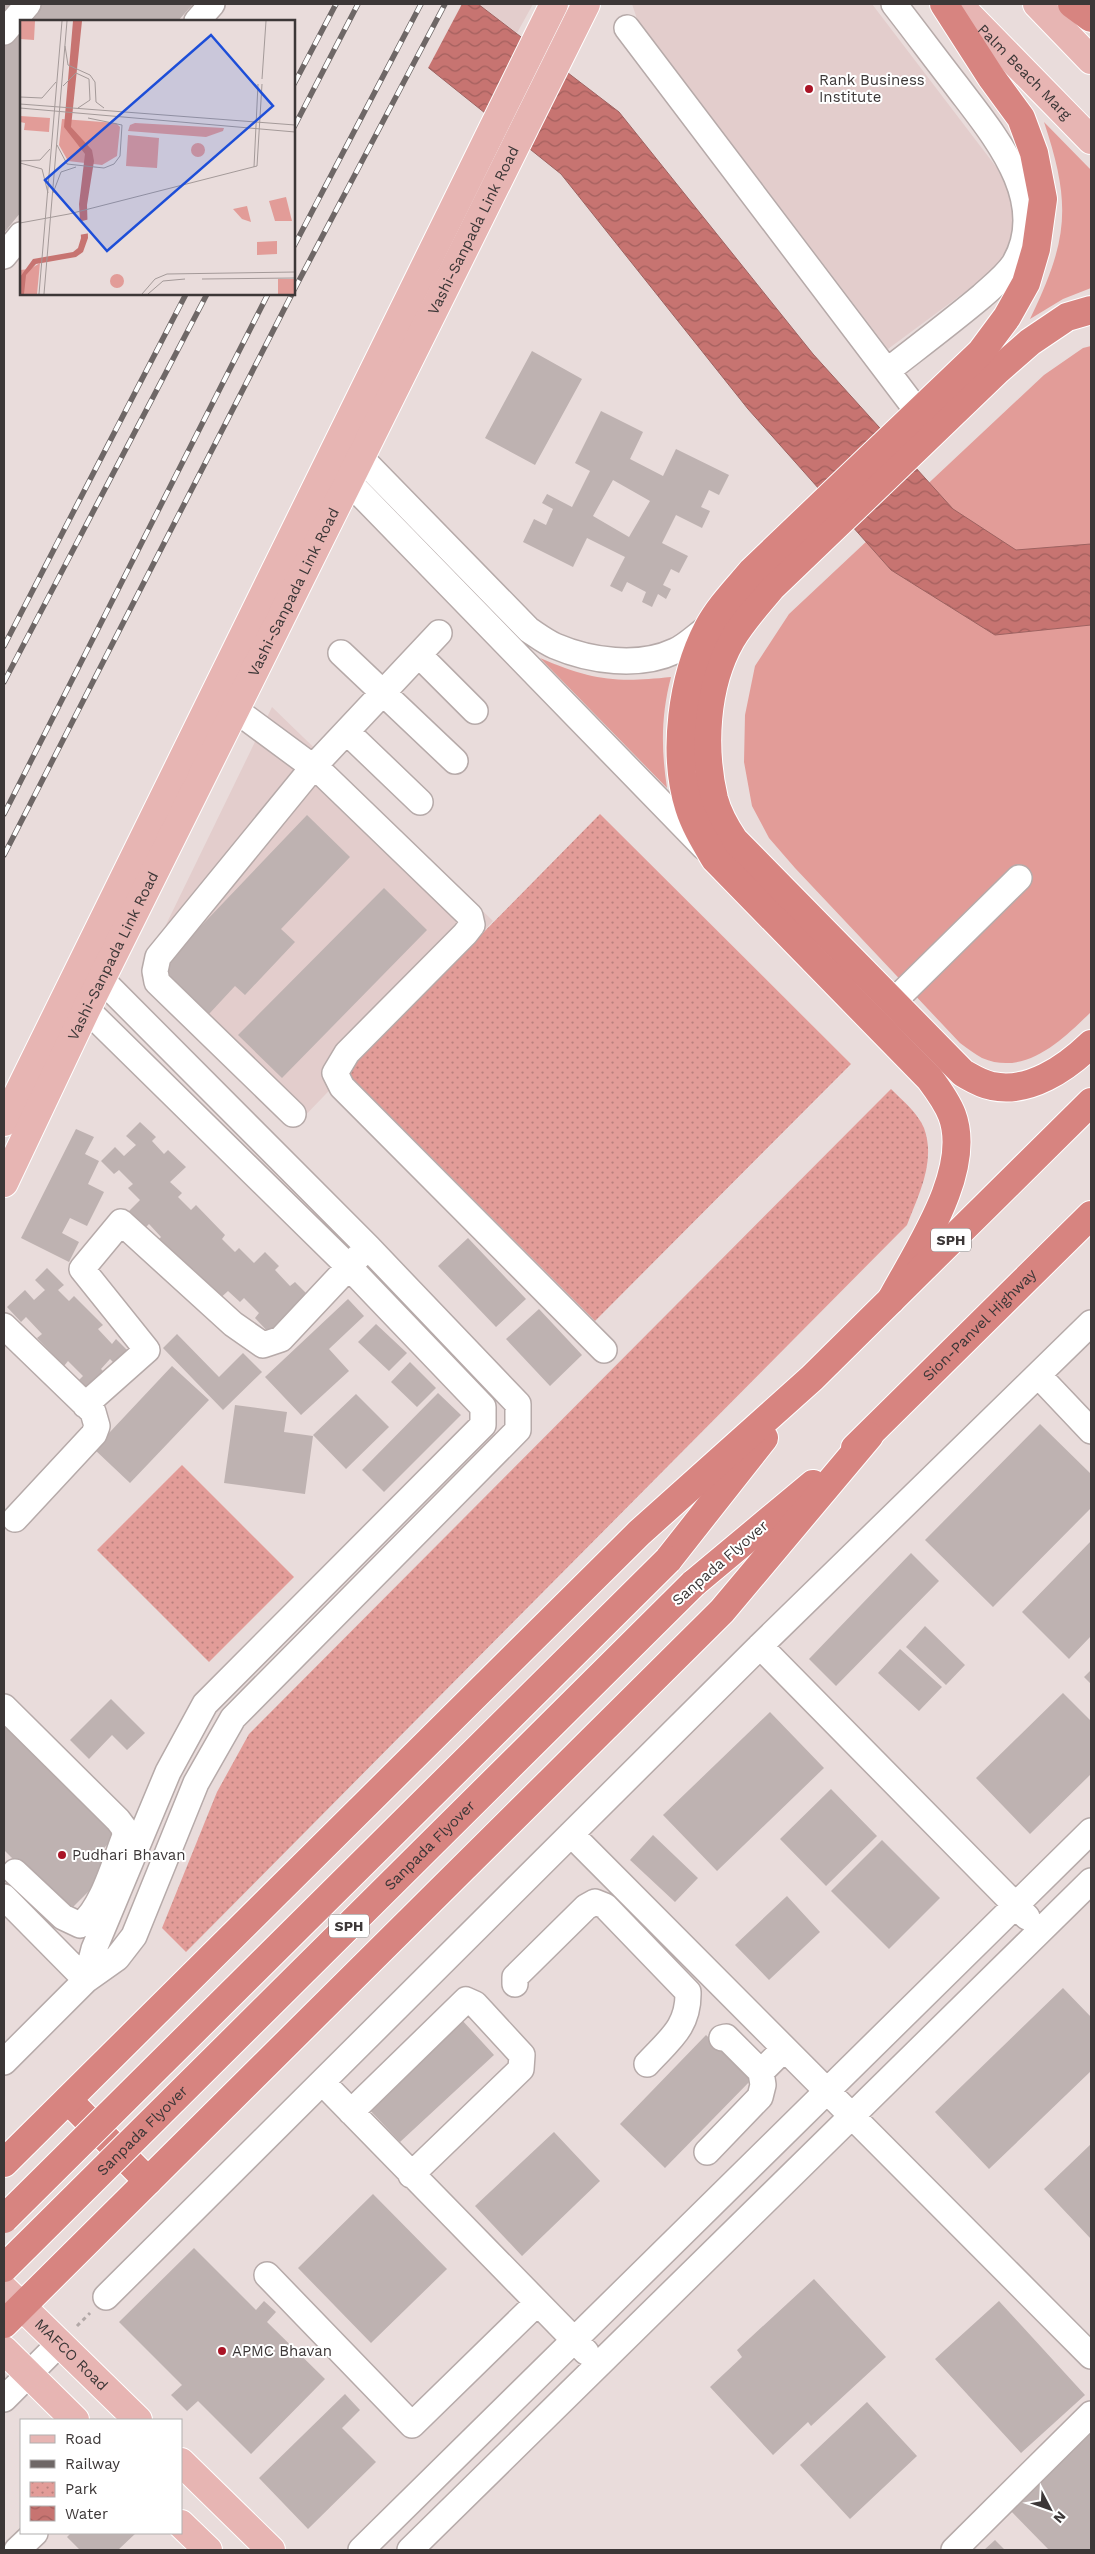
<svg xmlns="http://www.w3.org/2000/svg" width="1095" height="2554" font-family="'Work Sans',sans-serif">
  <defs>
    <pattern id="park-dots" width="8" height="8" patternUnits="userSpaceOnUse" patternTransform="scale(1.25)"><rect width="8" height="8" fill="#e29c98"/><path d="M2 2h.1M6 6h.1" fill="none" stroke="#b8807d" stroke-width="1.8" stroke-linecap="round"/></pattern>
    <pattern id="water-waves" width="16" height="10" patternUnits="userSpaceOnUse" patternTransform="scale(1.25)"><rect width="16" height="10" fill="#c77471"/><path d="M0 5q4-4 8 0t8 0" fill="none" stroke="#a3605e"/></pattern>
  </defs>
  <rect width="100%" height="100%" fill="#e9dcdb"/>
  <path fill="#e3cdcc" d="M478,4H533L517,33Z
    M632,4H872L1013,189L1017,206L1008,260L888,349L637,19Z
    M272,707L493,921L295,1126L141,976Z"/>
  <path fill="#e29c98" d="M1044,122L1091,170V288L1063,299L1030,319C1068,240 1072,206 1044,122Z
    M1091,346V1012C1063,1039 1026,1077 982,1058C975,1054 967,1048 960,1043L795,868L769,838L752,806L744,762L745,715L755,666L789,614L1044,375L1083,348Z
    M540,658C591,680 615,683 671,677C661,715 661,749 667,788Z"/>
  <path fill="url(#park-dots)" d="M600,814L851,1064L595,1321L346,1072Z
    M891,1089C902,1100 918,1113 924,1128C936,1161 919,1194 907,1225L186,1952L162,1928L217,1792L249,1734Z
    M182,1465L294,1577L209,1662L97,1550Z"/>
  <path fill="url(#water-waves)" stroke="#9d6260" d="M349,4H478L619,112L813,354L953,509L1016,550L1091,544V625L995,635L891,570L748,409L561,174Z"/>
  <path fill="#e9dcdb" d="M346,4H462L427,70Z"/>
  <path fill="#beb2b1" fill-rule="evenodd" d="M4,4H193L178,21H21V212L4,233Z
    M532,351L582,379L535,465L485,438Z
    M601,411L643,432L630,459L663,476L676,449L729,475L719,495L709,490L701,507L710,511L702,528L676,515L662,543L688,556L679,573L671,569L663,585L671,589L666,599L658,594L652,607L642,602L646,592L627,582L622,592L610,586L625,557L587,538L573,567L523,542L534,519L546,525L553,509L542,503L547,494L572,507L590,471L575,463ZM613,480L650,501L629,537L593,516Z
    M307,815L350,857L281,929L295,942L245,995L235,986L209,1014L161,968Z
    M384,888L427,930L282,1078L238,1035Z
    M140,1122L156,1137L152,1141L164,1154L168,1150L186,1167L170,1182L182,1193L178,1197L191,1210L196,1205L225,1235L222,1239L235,1252L239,1248L254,1263L265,1252L279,1266L275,1270L290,1286L295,1282L310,1297L271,1335L255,1318L259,1313L244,1298L240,1302L228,1291L216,1302L199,1285L204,1280L193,1269L187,1275L155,1243L161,1237L149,1224L143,1230L127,1213L140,1200L128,1188L133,1184L119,1170L114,1174L101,1161L115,1147L124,1156L136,1145L126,1136Z
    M76,1129L94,1137L85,1154L99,1161L88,1184L104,1192L87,1226L70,1218L62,1233L79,1242L69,1262L21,1238Z
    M468,1238L526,1299L496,1327L438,1266Z
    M47,1268L64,1285L58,1290L69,1301L74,1296L103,1325L98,1329L112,1344L116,1339L134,1357L121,1370L110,1359L101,1369L111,1379L94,1396L79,1380L83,1376L68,1361L64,1366L37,1338L42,1334L26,1317L21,1322L7,1307L25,1290L34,1300L45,1290L35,1280Z
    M348,1299L364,1316L329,1349L349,1371L301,1415L265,1377Z
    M539,1309L582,1355L550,1386L506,1339Z
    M376,1324L407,1353L389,1371L358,1342Z
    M177,1334L219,1377L243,1353L262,1372L223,1410L163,1348Z
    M410,1362L436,1388L417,1407L391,1382Z
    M172,1366L209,1400L130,1483L94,1449Z
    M438,1393L461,1415L384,1492L362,1470Z
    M356,1394L389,1427L346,1469L313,1435Z
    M235,1405L287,1412L284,1432L313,1436L305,1494L224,1483Z
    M1040,1424L1091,1474V1508L993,1607L925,1540Z
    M1091,1541V1636L1069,1659L1022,1612Z
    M911,1553L939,1581L836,1686L809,1659Z
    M925,1626L965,1665L946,1685L906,1647Z
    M900,1649L942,1687L919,1711L878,1673Z
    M1091,1670V1684L1084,1677Z
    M1063,1693L1091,1721V1774L1030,1834L976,1778Z
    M111,1699L145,1733L127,1750L112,1735L89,1759L70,1740Z
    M770,1712L824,1768L717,1871L663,1815Z
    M4,1719L120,1832L103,1849L102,1878L67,1913L4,1850Z
    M831,1789L877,1836L826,1886L780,1839Z
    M653,1835L698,1878L675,1902L630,1860Z
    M882,1840L940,1898L889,1949L831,1891Z
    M787,1896L820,1932L769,1980L735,1945Z
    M1063,1988L1091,2017V2071L989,2169L935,2112Z
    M461,2019L494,2055L400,2142L366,2106Z
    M706,2035L752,2079L665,2168L620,2124Z
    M554,2132L600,2181L522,2256L475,2206Z
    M1091,2144V2239L1044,2189Z
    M373,2194L447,2269L371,2343L298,2268Z
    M194,2248L256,2310L264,2301L276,2312L267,2322L325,2379L251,2454L198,2401L187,2411L171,2395L182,2385L119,2322Z
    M814,2279L886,2357L811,2426L808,2422L773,2455L710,2387L742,2357L737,2350Z
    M999,2301L1085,2395L1021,2453L935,2359Z
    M345,2394L360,2410L342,2428L376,2462L308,2529L259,2478Z
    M867,2402L917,2456L850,2519L800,2465Z
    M1091,2424V2550H1049L1007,2507Z
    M71,2533H136L118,2550H80L67,2537Z
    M995,2540L1005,2550H984Z"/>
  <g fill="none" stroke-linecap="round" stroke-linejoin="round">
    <defs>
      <path id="minor" d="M197,21L212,4
        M627,28L918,412
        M4,32L28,4
        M4,256L21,235
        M887,371C919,346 951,322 982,296C993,286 1006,276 1014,264C1052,200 992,133 956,85C935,58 915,31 894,4
        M345,449L361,458L529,630C538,636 546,642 555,646C590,661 639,668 675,651C687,646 698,634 709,627
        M331,471L349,482L704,847
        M341,653L455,761
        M419,655L475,711
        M237,711L325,776L470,916L472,925L465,934L347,1053L335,1073L342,1087L604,1350
        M347,732L420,802
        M72,995L349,1267L483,1407V1425L205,1704L168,1772L94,1949L86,1980
        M892,1003L1019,878
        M293,1114L157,982L155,971L158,957L314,766L439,633
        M4,1326L93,1412L97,1426L94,1434L15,1519
        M1038,1375L1091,1431
        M85,1405L147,1350L82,1269L121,1222L233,1324L263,1345L281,1339L359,1256
        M760,1646L1027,1917
        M4,1707L118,1820L124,1828L125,1836C115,1861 102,1910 80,1925L63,1917L15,1872
        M571,1834L1091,2356
        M4,1897L86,1980
        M515,1984V1977L586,1907L595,1902L605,1906L688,1992C689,2027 669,2040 647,2064
        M722,2038L726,2037L761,2072
        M4,2062L86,1980L117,1958L134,1936L196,1783L233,1718L518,1430V1404L368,1247L88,966
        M322,2082L586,2352
        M351,2112L466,2000L475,2004L522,2055L521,2069L411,2175
        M707,2152L760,2097L763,2085L761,2072L784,2049
        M267,2275L412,2425L537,2303
        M106,2297L760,1646L1091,1323
        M4,2399L60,2343
        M17,2550L35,2533
        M361,2550L1091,1831
        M410,2550L1091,1881
        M954,2550L1091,2414"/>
      <g id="major">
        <path id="s1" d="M958,4L1091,140"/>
        <path d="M1037,4L1091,60"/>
        <path d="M4,1122L554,4"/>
        <path id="s2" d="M4,1183L86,1010L586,4"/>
        <path id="s3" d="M4,2289L138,2420"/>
        <path d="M4,2350L75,2420"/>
        <path d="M181,2462L271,2550"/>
        <path d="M181,2524L208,2550"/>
      </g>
      <g id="highway">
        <path d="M1072,4L1091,18"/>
        <path d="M1091,310L1067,317L1030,342L998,370L771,588C757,605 742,621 731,640C705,686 702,748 714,799C718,814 726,828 734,840L963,1073C972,1078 981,1084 992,1086C1029,1094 1066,1068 1091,1044"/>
        <path d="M891,1300C917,1251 973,1171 952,1115C947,1102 939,1091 930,1079L715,859C705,842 695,826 689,807C672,753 682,678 708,628C719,607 737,589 752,571L981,352L1007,317L1026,283L1036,249L1043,199L1034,153L1021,118L991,77L944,4"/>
        <path id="s4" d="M855,1448L1091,1215"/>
        <path d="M668,1560L764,1438"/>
        <path d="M693,1584L813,1484"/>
        <path d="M68,2100L148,2181"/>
        <path d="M4,2163L639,1533L812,1378L1091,1102"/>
        <path d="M4,2324L722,1611L869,1436"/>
      </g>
    </defs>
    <use href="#minor" stroke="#b6aaa9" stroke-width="28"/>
    <use href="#major" stroke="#fff" stroke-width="30"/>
    <use href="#highway" stroke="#fff" stroke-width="30"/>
    <path stroke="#b2a8a7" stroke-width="3" stroke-dasharray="4 4" stroke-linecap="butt" d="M77,2326L90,2313"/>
    <use href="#minor" stroke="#fff" stroke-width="25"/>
    <use href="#major" stroke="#e7b5b3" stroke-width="28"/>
    <use href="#highway" stroke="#d78480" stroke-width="28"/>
    <defs>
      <path id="rail" d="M294,84L336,4
        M294,127L358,4
        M294,246L421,4
        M294,290L445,4
        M4,646L186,294
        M4,682L207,294
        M4,814L268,294
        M4,855L292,294"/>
    </defs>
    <use href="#rail" stroke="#6e6766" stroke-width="5.5"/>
    <use href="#rail" stroke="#fff" stroke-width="4" stroke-dasharray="11" stroke-linecap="butt"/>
    <defs>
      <g id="highway-bridge">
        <path d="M4,2219L668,1560"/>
        <path id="s5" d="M4,2268L693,1584"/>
      </g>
    </defs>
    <use href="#highway-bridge" stroke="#fff" stroke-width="30" stroke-linecap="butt"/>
    <use href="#highway-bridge" stroke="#d78480" stroke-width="28"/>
  </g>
  <g fill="#aa1426" stroke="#fff" stroke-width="2">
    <circle cx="809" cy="89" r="5"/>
    <circle cx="62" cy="1855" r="5"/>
    <circle cx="222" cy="2351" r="5"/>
  </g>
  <g text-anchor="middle" stroke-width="4" stroke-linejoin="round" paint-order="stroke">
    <g fill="#fff" stroke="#767373" stroke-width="1">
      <rect x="931" y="1228.5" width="40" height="23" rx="4"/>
      <rect x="329" y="1914.5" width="40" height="23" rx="4"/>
    </g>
    <g font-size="14" font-weight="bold" fill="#3c3737">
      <text x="951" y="1245">SPH</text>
      <text x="349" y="1931">SPH</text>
    </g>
    <g font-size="15" fill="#3c3737" stroke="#fff">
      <text dy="5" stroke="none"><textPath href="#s1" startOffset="95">Palm Beach Marg</textPath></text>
      <text dy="5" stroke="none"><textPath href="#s2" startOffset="1062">Vashi-Sanpada Link Road</textPath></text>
      <text dy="5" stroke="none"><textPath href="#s2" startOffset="658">Vashi-Sanpada Link Road</textPath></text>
      <text dy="5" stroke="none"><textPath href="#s2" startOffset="252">Vashi-Sanpada Link Road</textPath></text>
      <text dy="5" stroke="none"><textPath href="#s4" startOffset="175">Sion-Panvel Highway</textPath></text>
      <text transform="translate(720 1563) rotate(-41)" y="5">Sanpada Flyover</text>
      <text dy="5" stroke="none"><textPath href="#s5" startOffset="600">Sanpada Flyover</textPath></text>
      <text dy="5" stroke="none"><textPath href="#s5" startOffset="195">Sanpada Flyover</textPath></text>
      <text dy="5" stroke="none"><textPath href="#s3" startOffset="94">MAFCO Road</textPath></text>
    </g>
    <g font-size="15" fill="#3c3737" stroke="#fff" text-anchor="start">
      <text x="819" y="85">Rank Business<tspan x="819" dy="17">Institute</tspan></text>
      <text x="72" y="1860">Pudhari Bhavan</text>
      <text x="232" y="2356">APMC Bhavan</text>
    </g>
  </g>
  <g transform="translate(20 20)">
    <rect width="275" height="275" fill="#e9dcdb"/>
    <path d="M0,96L30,98L29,112L4,110L5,103L0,102ZM42,99L96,103L100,107L97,136L82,145L48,141L39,125ZM266,177L272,201H255L249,181ZM227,186L231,202L222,199L213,189Z" fill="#e29c98"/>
    <path d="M20,243L17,274H0V250L10,249Z" fill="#e29c98"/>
    <path d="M0,1H15L14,20L0,19ZM115,103L204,108L203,111L186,117L108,111L110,105ZM108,115L139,118L137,148L106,146ZM171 130a7 7 0 1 1 14 0a7 7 0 1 1-14 0ZM257,221V234L237,235V222ZM90 261a7 7 0 1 1 14 0a7 7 0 1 1-14 0ZM258,259H275V274H258Z" fill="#e29c98"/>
    <path d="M53,1H62L51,107L72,130L74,141L67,185L68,218L63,232L56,237L16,244L6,255L4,274H0V257L13,239L53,232L58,228L61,218L59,184L65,134L44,107Z" fill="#c77471"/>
    <path d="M70,199V213L59,215L58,202Z" fill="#e9dcdb"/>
    <path fill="none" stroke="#a49a99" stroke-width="1" d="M45,26L48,45L70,55L75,62L76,82L84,88M242,59L246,1M43,66L56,53L69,59L70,80L58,88M0,77L22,78L36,62M0,84L275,105M0,88L275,112M37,125L47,144L84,148L94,144L100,136L102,105L68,98M0,141L20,140L30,129M0,143L22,149L28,173M234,147L238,64M33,173L41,152L56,147M0,203L49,194L237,146L242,64M182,259L275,258M19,274L42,1M24,274L47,1M122,274L135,259L147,254L275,252M128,274L143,261L165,259"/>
    <path fill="#1d4ed8" fill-opacity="0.15" stroke="#1d4ed8" stroke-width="2.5" d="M191,15L253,86L87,231L25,160Z"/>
    <rect width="275" height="275" fill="none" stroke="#3c3737" stroke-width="2.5"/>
  </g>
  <rect width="1095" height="2554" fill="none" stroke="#3c3737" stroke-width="10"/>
  <rect x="20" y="2419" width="162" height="115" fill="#ffffff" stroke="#b1afaf"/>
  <rect x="30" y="2435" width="25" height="8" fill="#e7b5b3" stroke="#b1afaf"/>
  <text x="65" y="2444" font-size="15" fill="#3c3737">Road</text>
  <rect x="30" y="2460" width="25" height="8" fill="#6e6766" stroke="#b1afaf"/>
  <text x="65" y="2469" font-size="15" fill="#3c3737">Railway</text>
  <rect x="30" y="2482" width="25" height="15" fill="url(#park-dots)" stroke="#b1afaf"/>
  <text x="65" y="2494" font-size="15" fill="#3c3737">Park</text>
  <rect x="30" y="2506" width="25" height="15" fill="url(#water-waves)" stroke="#b1afaf"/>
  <text x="65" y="2519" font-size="15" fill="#3c3737">Water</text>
  <g transform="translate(1050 2509) rotate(131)" stroke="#ffffff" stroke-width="4" paint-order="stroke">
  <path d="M0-4L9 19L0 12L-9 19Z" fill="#3c3737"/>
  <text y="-8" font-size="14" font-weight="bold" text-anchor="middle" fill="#3c3737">N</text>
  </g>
</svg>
